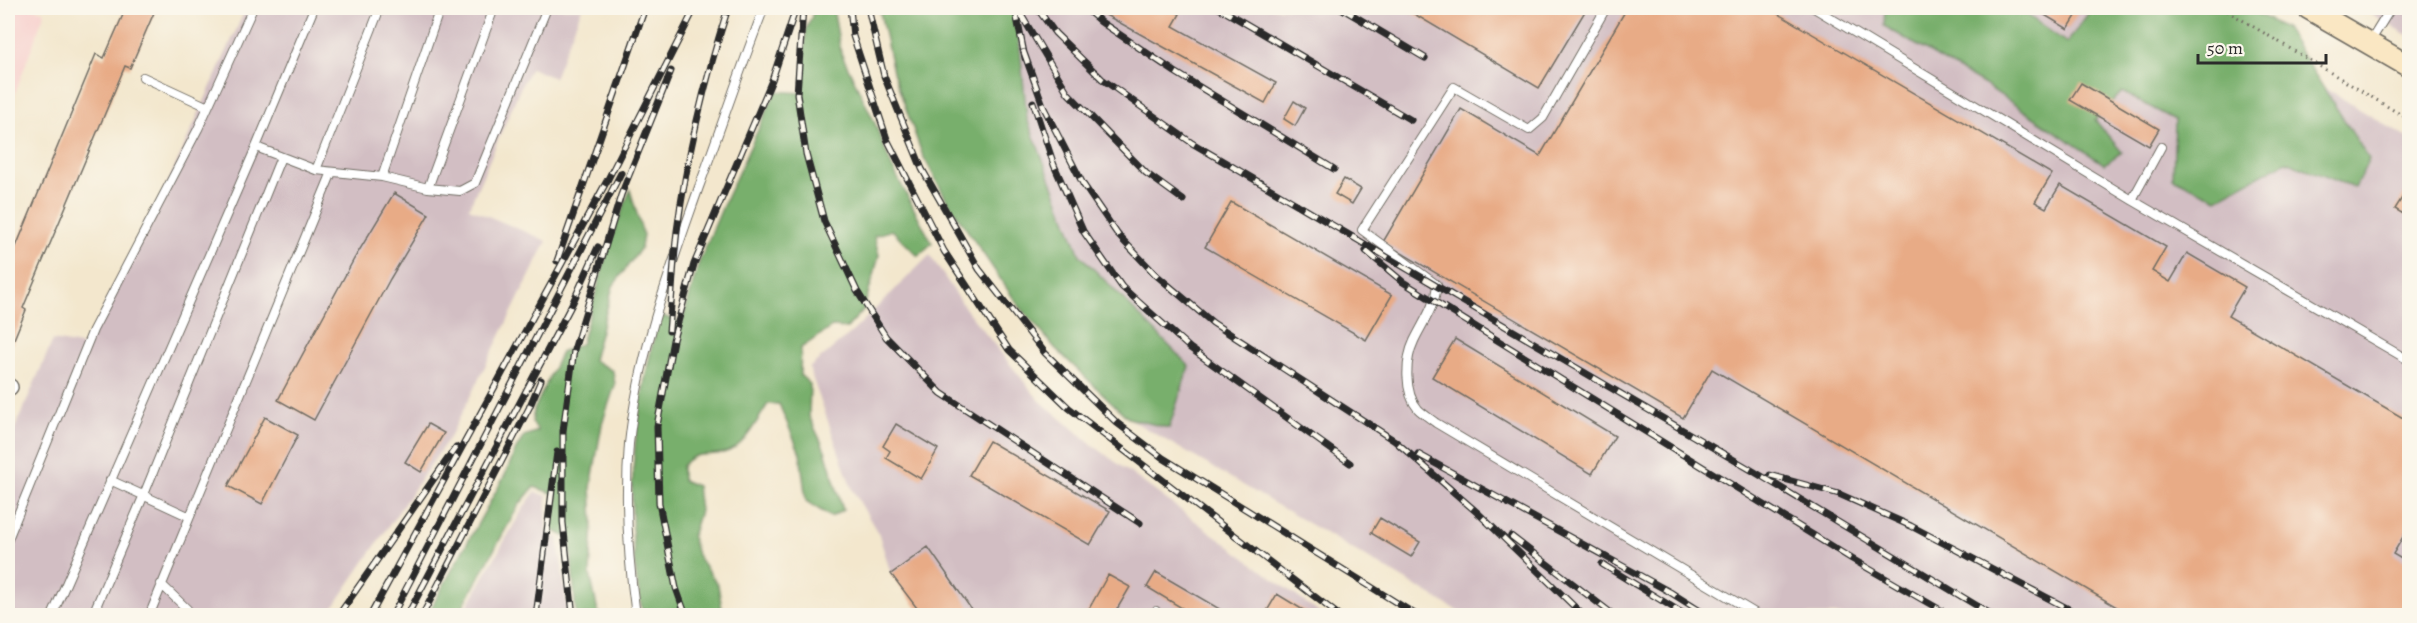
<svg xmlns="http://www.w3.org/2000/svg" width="2417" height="623" font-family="Alegreya,serif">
  <rect width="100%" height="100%" fill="#fbf7ec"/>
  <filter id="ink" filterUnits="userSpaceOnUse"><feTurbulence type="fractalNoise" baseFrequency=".0167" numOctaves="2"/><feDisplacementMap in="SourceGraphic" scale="12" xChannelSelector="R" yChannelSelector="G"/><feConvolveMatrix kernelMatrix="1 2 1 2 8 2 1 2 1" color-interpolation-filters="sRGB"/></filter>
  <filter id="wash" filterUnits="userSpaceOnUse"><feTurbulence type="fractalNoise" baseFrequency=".008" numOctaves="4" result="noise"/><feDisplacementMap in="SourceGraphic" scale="24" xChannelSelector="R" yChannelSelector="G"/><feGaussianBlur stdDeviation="1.35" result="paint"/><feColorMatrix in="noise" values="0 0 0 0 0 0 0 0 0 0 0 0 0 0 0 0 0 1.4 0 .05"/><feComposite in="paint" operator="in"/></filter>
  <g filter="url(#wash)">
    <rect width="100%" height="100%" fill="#f3e7cd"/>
    <path fill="#f7d0cd" d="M8,8H34L45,12L8,112Z"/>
    <path fill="#d2bec3" d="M246,8H582L554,78L531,68L522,84L469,208L547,241L451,435L328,615L8,616V444L53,340L85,346L156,209Z
      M923,8H2192L2409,139V615H1465L1128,418Z
      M2360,8H2409V36Z
      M930,255L968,312L1039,400L1094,446L1322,615H923L891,574L879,535L852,489L809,368L852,332Z
      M535,492L547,496L546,533L558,538L568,615H462L524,507Z"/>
    <path fill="#78af6c" stroke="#526d4c" stroke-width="1.5" d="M813,8H833L841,53L874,121L892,167L932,243L918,256L892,230L874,236L879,255L874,275L863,310L847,328L832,327L801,348L800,375L810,384L809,416L825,450L843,510L831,517L806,501L800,453L779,404H768C758,419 746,444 729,451C709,459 697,448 682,466V480L697,486L700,511L692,537L697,555L718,585L723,615H643C622,519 633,417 658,322L663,316L682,323L698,265L725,201L776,91L802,93L806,29L812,16Z
      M879,8H1012L1017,18L1027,119L1080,255L1189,366L1169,428L1128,418L1055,348L1016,302L948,202L922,154L893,72Z
      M1885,8H2029L2026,14L2067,43L2092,8H2248L2286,29L2369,159L2355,188L2286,161L2217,199L2173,178L2175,120L2122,92L2095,120L2122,152L2104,164L1985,85L1884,26Z
      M630,190L643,234L641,248L613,286L593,360L613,371L615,385L602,424L591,487L593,522L590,574L598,612L603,615H576L570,539L552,530L557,495L534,487L519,505L458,615H427L505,475L516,449L524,436L538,431L532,422L534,410L561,352L581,344L611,240Z"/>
    <g id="blocks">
      <path fill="#e8ab86" d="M126,8H156L130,68L125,66L23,308L26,310L12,344L8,342V266L96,54L104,58Z
        M1093,8H1169L1180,14L1173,26L1276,83L1265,103Z
        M1404,8H1587L1539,88Z
        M1627,8H1768L2052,174L2035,202L2046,208L2060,185L2166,247L2152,271L2170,282L2187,253L2245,287L2228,316L2410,422V525L2393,554L2410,564V616H2132L1712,369L1683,418L1383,242L1461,109L1540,156Z
        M2041,8H2081L2068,29L2038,11Z
        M2081,83L2159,129L2149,146L2070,100Z
        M1294,101L1305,108L1295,126L1284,119Z
        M1344,179L1361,189L1352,204L1335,194Z
        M2410,185V218L2395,209Z
        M394,193L429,214L390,279L314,420L278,400L354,259Z
        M1231,202L1392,295L1366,340L1205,247Z
        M1455,339L1615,436L1592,474L1432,377Z
        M265,417L298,435L262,504L228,486Z
        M428,424L444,433L421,472L405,462Z
        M896,424L938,449L921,479L886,458L890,451L883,446Z
        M989,441L1110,511L1090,545L969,475Z
        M1380,518L1420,542L1411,557L1371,533Z
        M928,547L976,616H923L891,574Z
        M1156,572L1223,611L1221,616H1195L1147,587Z
        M1108,575L1130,587L1113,616H1085Z
        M1277,594L1313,616H1264Z"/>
    </g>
  </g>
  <g filter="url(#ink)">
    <use href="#blocks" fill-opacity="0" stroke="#716d64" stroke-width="1.5"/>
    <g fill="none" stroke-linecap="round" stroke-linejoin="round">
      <defs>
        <path id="service" d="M1606,8L1543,118L1529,130L1454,87L1362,230L1437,285C1435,307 1423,322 1414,341C1405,360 1404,393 1418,409C1423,414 1431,419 1436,423L1760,616
          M1814,8L2132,200L2410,361
          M2370,42L2391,8
          M143,77L208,107
          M256,147L316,170L382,177L428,188L460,191L475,183L547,8
          M316,170L380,8
          M382,177L440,8
          M428,188L494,8
          M2132,200L2161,147
          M110,480L188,516
          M8,539L93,330L198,129L253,8
          M161,584L187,609L190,616
          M52,616L256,147L314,8
          M92,616L143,497L281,157
          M149,616L332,172
          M636,616C628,558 624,502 629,444C638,355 670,270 699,187C721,127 741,67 764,8
          M1154,616L1156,611"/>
        <path id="minor" d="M8,386L10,387"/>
        <path id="secondary" d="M2308,8L2410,67"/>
      </defs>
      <use href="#service" stroke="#716d64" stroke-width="10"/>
      <use href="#minor" stroke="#716d64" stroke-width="18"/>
      <use href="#secondary" stroke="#716d64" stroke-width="24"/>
      <path stroke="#716d64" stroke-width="3" stroke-dasharray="1.5 4.5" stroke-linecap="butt" d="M2222,8L2410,120"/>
      <use href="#service" stroke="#fff" stroke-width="8"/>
      <use href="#minor" stroke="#fff" stroke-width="15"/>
      <use href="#secondary" stroke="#fae7c3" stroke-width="21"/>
      <defs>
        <path id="rail" d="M803,8L797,94L806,154L824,221L857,291L886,337L941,393L1140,523
          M850,8L853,36L887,139L944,251L1009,350L1069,408L1340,616
          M868,8L884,76L922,169L979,269L1045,353L1117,423L1163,458L1418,616
          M1015,8L1025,58
          M1037,8L1055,33L1102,79L1192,143L1753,471L1994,616
          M1085,8L1101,22L1175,72L1334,169
          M1219,8L1411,120
          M1341,8L1425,58
          M1020,13L1068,93L1146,173L1183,200
          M1023,50L1044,108L1083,184L1118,235L1155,274L1213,323L1395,441L1479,514L1584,616
          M1033,102L1054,165L1083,231L1122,287L1190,348L1350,463
          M1366,251L1403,282L1852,559L1951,616
          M557,261L645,8
          M669,331C672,298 673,264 677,231C687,155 705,80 728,8
          M1418,454L1670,592L1708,616
          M1770,475L1839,494L1911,526L2082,616
          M1511,536L1615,616
          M1602,564L1687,616
          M338,616L456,447
          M370,616L608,179L695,8
          M392,616L621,173
          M407,616L573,302L598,247
          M422,616L529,408L541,380
          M536,616L557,452
          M573,616L563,522V431L574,350L621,195L671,71
          M686,616L676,588L659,503L657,426L673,340L694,264L772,80L796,8"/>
      </defs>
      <use href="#rail" stroke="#2b2b2b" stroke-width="7"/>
      <use href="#rail" stroke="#fbf7ec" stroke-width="4.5" stroke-dasharray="14" stroke-linecap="butt"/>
    </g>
  </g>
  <rect width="2417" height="623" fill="none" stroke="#fbf7ec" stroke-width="30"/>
  <path d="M2198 54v9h128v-9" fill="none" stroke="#2b2b2b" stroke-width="3"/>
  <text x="2207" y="54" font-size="18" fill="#2b2b2b" stroke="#fbf7ec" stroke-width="4.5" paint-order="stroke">50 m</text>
</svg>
